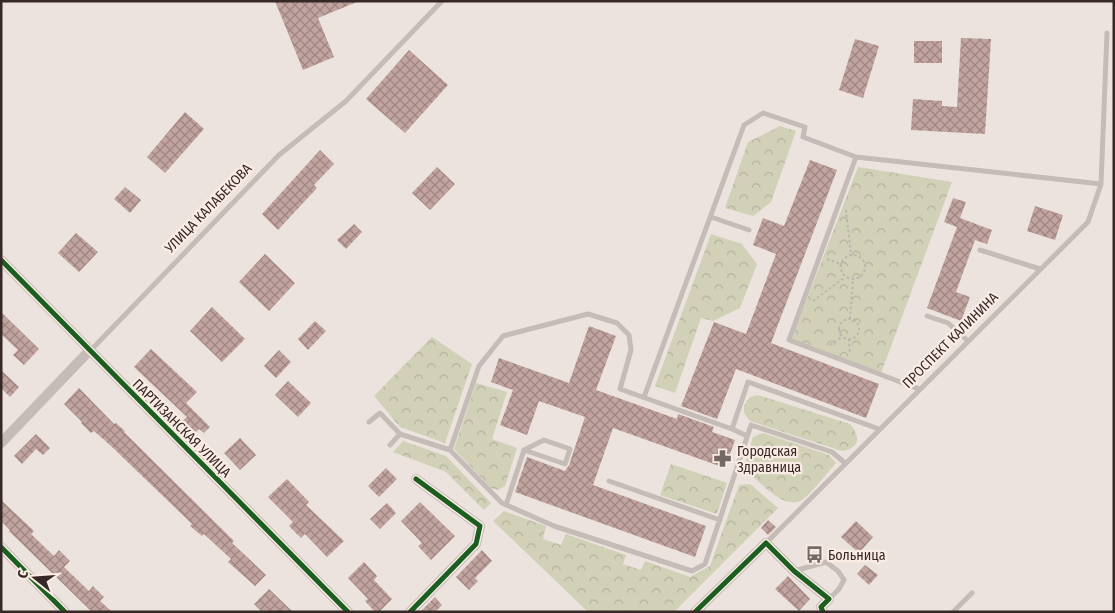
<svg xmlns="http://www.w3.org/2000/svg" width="1115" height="613" font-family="'Fira Sans Condensed',sans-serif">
  <defs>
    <pattern id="park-crowns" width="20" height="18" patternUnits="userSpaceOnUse" patternTransform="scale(1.25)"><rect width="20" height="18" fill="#d0d1b7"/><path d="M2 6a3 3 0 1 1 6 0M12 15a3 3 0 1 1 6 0" fill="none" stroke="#b3b39d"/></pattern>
    <pattern id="building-cross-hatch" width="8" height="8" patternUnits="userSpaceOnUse" patternTransform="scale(1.25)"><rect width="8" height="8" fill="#c1a39f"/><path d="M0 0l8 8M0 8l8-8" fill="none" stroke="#9e8581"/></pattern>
  </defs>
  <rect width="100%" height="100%" fill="#ece3de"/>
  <path fill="url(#park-crowns)" d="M780,126L796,131L771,202L753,216L725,208L748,142Z
    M858,167L952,182L880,376L790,343Z
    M711,234L742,244L757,264L740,308L713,321L701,318L675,393L655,386Z
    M432,337L472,364L445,443L400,427L374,396Z
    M476,383L507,392L492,439L517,448L505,486L498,490L491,488L454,449Z
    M758,395L850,424C861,437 860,448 842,451L750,421L744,413V405L750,397Z
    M763,433L829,455L836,463C829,471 810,495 802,500C783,511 757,479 744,468L753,437Z
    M403,441L446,456L491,503L484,510L446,472L393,452Z
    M671,464L727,483L717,514L660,495Z
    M750,484L778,508L674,612H588L493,521L504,511L546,526L543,539L561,545L566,534L626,555L623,564L641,570L645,561L690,577L710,566L739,485Z"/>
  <path fill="url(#building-cross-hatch)" d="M275,1H357V2L318,18L334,57L303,70Z
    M961,38L991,39L985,134L911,130L913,99L942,101V106L957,107Z
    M855,39L879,46L863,98L839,90Z
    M914,41H942V63H914Z
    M409,50L448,85L405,133L366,99Z
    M185,112L204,129L165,173L147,157Z
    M320,150L334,164L314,185L317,188L278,230L262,214Z
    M810,160L837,170L771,343L879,384L866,418L736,369L717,419L681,406L714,322L746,334L776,254L753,245L763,218L784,226Z
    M437,167L455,184L430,210L412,193Z
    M125,187L141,200L130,213L114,199Z
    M953,198L966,202L960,218L992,230L987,244L975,240L956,292L970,297L961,321L927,308L957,227L944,222Z
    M1035,206L1063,215L1055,240L1027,231Z
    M354,224L362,232L346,249L337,240Z
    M76,233L98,252L79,272L58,253Z
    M265,254L295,283L269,311L239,282Z
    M212,307L245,339L222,362L190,331Z
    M1,312L39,349L24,365L13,355L18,350L1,334Z
    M315,321L326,331L308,350L298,339Z
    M589,326L616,336L596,390L677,419L678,414L714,427L712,432L735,440L725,468L613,428L593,485L706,526L695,557L515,492L527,457L565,471L569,465L585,417L539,401L527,435L500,425L513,390L491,382L499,358L569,383Z
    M151,349L197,392L186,403L210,427L204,433L199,429L193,435L181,422L187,417L134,367Z
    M279,350L291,362L276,378L264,366Z
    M1,370L19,387L10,397L1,388Z
    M288,381L311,403L298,417L275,395Z
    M79,388L114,424L116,423L125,431L124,432L234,541L232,543L266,575L255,586L228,562L231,559L204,534L202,536L190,526L192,524L111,446L94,431L91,433L81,423L82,422L64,404Z
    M36,434L50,448L43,455L36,449L22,464L14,456Z
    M240,438L256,455L240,470L224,453Z
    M386,468L397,479L379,497L368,486Z
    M287,479L309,502L306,505L344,541L327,557L305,534L301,538L289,526L293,522L268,497Z
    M1,500L34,531L31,534L54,556L59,550L70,561L64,567L89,591L93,586L104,597L100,601L112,612H92L9,531L10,530L1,521Z
    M420,502L455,536L431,560L418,546L422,543L401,521Z
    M387,503L396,513L380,529L370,519Z
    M768,520L776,527L768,535L761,528Z
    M856,521L873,537L859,553L841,537Z
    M482,550L492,561L475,578L478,581L469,590L456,577Z
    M364,562L377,576L374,580L392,599L379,612H375L365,601L368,599L348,578Z
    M865,565L878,575L869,585L857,574Z
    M788,576L810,599L799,611L775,589Z
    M269,589L293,612H262L254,604Z
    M435,597L442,605L435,612H420Z"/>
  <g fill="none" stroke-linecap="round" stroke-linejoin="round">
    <path stroke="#beb4af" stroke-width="2" stroke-dasharray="2.5 2.5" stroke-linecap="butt" d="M846,210L851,255
      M841 267a12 12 0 1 1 24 0a12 12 0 1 1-24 0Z
      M827,259L841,264
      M813,301L845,277
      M850,319L853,280
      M839 329a10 10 0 1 1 20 0a10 10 0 1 1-20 0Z
      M849,339L850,354
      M830,345L842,337"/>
    <path stroke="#c5bbb7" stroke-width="5" d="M856,157L789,340L919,389
      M711,217L749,230
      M980,250L1040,269
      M927,316L948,323L968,341
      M91,350L279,155L346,101L442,1
      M644,397L744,125L763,113L805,127L803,137L856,157L1101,184
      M369,422L380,413L400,434L450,450
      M732,429L747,436
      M390,445L400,434
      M845,463L832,452L751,425L705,564L692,571L554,526L502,503L450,450L479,366L503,336L588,314L617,323L629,335L631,350L620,389L732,429L748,382L879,429
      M609,481L720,520
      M506,505L524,450L565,464L570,449L544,440L524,450
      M766,543L1088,222L1101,184L1107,33
      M794,571L826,562L838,571L844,580L839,589L829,599
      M953,612L972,593"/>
    <path stroke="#c5bbb7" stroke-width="10" d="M1,260L348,612
      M1,443L90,350
      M1,547L65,612
      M410,612L476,544L480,526L416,479
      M695,612L766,543L794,571L829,599L821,607L823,612"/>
    <defs>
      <path id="cycleway" d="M1,260L348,612
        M1,547L65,612
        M410,612L476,544L480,526L416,479
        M695,612L766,543L794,571L829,599L821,607L823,612"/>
    </defs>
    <use href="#cycleway" stroke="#faece4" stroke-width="8"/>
    <use href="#cycleway" stroke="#1b5e20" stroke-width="5"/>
  </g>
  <defs>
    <symbol id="pharmacy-bare" viewBox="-9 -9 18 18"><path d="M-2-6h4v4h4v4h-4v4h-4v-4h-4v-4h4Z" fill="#756966" stroke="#faece4" stroke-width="2.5" paint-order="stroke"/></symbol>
    <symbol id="bus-bare" viewBox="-9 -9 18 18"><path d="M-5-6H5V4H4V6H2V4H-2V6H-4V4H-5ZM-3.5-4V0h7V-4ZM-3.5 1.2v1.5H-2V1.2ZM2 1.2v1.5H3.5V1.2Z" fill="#756966" stroke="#faece4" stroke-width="2.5" paint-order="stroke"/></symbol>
  </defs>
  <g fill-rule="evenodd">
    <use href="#pharmacy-bare" x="710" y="446" width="25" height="25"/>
    <use href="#bus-bare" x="802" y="542" width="25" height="25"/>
  </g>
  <g text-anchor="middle" stroke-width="4.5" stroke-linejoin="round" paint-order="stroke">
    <g font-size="14" fill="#352826" stroke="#faece4">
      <text transform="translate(208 208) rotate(-46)" y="5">УЛИЦА КАЛАБЕКОВА</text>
      <text transform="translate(950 340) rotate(-45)" y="5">ПРОСПЕКТ КАЛИНИНА</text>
      <text transform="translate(182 428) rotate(45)" y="5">ПАРТИЗАНСКАЯ УЛИЦА</text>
    </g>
    <g font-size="14" fill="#352826" stroke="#faece4" text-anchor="start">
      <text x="737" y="456">Городская<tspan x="737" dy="16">Здравница</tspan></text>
      <text x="828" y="560">Больница</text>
    </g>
  </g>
  <rect width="1115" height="613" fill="none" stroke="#352826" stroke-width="5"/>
  <g transform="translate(35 578) rotate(287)" stroke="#faece4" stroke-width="4" paint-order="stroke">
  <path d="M0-4L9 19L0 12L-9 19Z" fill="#352826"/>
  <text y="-8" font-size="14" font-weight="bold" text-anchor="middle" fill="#352826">С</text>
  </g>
</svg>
